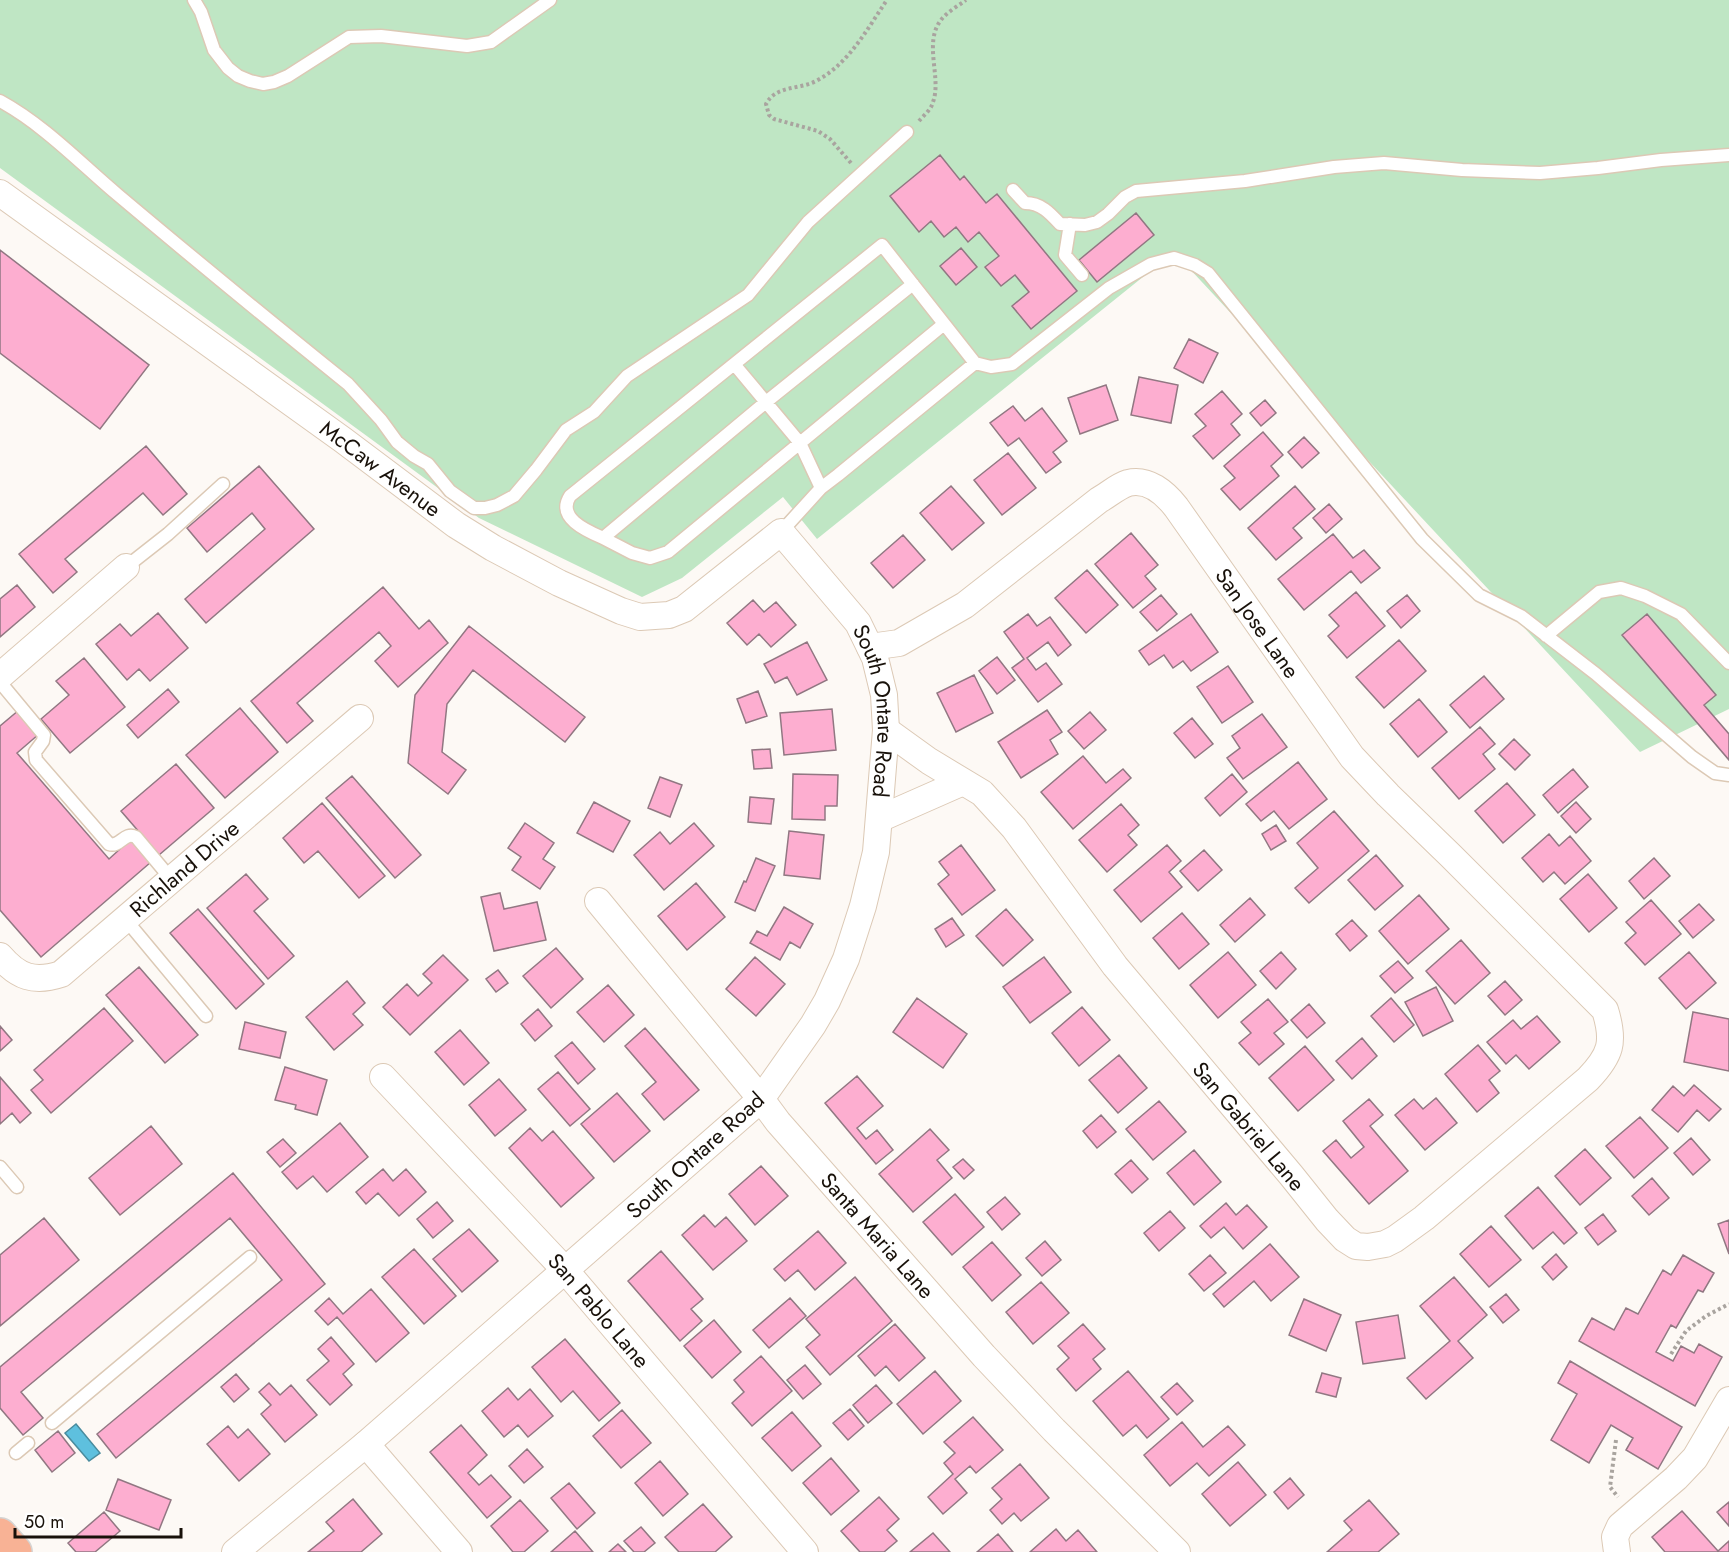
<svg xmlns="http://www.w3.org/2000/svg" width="1729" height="1552" font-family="Jost,sans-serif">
  <rect width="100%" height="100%" fill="#fdf9f5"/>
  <path fill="#bfe6c4" d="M0,0H1729V709L1640,752L1174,252L817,539L783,497L682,578L642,597L479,518L0,168Z"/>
  <path fill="#5ec0de" stroke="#498c9e" stroke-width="1.5" d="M76,1424L100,1453L89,1461L65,1433Z"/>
  <path fill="#fdaed0" stroke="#917782" stroke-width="1.5" d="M940,155L960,180L964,176L986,203L997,194L1077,291L1031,329L1012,306L1029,292L1015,275L1001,286L985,267L999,256L979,232L968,242L956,227L944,237L931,221L919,232L890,196Z
    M1136,213L1154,235L1097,282L1079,260Z
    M961,248L977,267L956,285L940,266Z
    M0,250L149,365L100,429L0,353Z
    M1189,339L1218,353L1203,383L1174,368Z
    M1139,377L1178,385L1171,423L1131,415Z
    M1106,385L1118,420L1080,434L1068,398Z
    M1222,391L1242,414L1231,424L1240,435L1213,459L1193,436L1206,426L1195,414Z
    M1265,400L1276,413L1261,426L1250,413Z
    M1013,406L1025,421L1042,408L1067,441L1053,452L1061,462L1046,473L1019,438L1008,446L990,423Z
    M1263,432L1283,455L1271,466L1279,476L1240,510L1221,489L1235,478L1224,466Z
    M1304,437L1319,453L1302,468L1288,452Z
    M146,446L187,494L163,515L143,493L65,559L77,572L53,593L19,554Z
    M1008,453L1036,488L1002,515L974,480Z
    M259,466L314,529L206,623L185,599L265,529L252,513L207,552L187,528Z
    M951,486L984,523L952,550L920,513Z
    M1295,486L1315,509L1293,528L1302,538L1276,560L1248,528Z
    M1329,504L1342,519L1326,533L1313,518Z
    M1131,533L1158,565L1145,576L1156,589L1133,608L1095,564Z
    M1333,534L1353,558L1364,550L1380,568L1361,583L1351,571L1304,610L1278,579Z
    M903,535L925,560L893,588L871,563Z
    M1087,570L1118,605L1086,633L1055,598Z
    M17,585L35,607L0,637V599Z
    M383,587L419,629L429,620L448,643L398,687L375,661L391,646L379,632L297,703L313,721L287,743L251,701Z
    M1356,592L1385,626L1347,658L1328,636L1339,626L1329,615Z
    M1161,595L1177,614L1157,631L1140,612Z
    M1407,595L1420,611L1401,628L1387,611Z
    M753,600L764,612L776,602L796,625L771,647L759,634L747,645L727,623Z
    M158,613L188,648L150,681L139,669L127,680L96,644L120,624L131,636Z
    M1028,614L1037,626L1050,617L1071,645L1058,656L1048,642L1027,658L1036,670L1046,663L1062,684L1038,702L1012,668L1024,659L1004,632Z
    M1191,614L1218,652L1191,671L1183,661L1173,668L1164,655L1149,665L1139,651Z
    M1647,614L1716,695L1704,705L1729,734V760L1622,635Z
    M469,626L585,717L565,742L473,670L447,704L442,752L466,770L448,794L408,763L415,695Z
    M1399,640L1426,671L1384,708L1356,677Z
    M807,642L827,680L797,695L787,677L775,683L764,664Z
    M997,657L1015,680L997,694L979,671Z
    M84,658L125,707L70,753L41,719L69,695L56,681Z
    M1228,666L1253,702L1222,723L1197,687Z
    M974,675L993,713L956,732L937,693Z
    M1484,676L1504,699L1470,728L1450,705Z
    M168,689L179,702L138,738L127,725Z
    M758,691L767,716L746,723L737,699Z
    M1419,699L1447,732L1418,757L1390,724Z
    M240,708L278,752L225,798L186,755Z
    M832,709L836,750L784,755L780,713Z
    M19,710L39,734L17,753L109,859L131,839L151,862L41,957L0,910V726Z
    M1047,710L1062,732L1050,740L1058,754L1021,778L998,742Z
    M1090,712L1106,730L1084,749L1068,731Z
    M1262,714L1287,747L1243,779L1227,758L1240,748L1232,736Z
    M1192,718L1213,744L1195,758L1174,733Z
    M1480,727L1495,744L1483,754L1495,769L1459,799L1432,768Z
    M1514,739L1530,755L1515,770L1499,754Z
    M770,749L772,768L754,769L752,750Z
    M1083,756L1106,783L1123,769L1131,778L1073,829L1041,792Z
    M1298,762L1327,799L1289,829L1274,811L1261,821L1246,804Z
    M176,764L214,808L159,855L121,811Z
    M1573,769L1588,787L1558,813L1543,795Z
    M793,774L838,775L837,806H825V820L792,819Z
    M1232,774L1247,792L1220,816L1205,798Z
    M352,776L421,855L395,878L326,798Z
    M660,777L682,785L670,817L648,808Z
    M1507,783L1535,815L1503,843L1475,811Z
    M750,797L774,799L771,824L748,822Z
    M594,802L630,821L613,852L577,833Z
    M1576,802L1591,819L1576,833L1561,816Z
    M322,803L385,876L359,898L318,851L304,863L283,838Z
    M1121,804L1139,825L1128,835L1137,845L1107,872L1079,840Z
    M1334,811L1369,851L1309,903L1295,888L1318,868L1297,843Z
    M525,823L554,843L543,859L555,867L540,889L512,870L521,857L508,848Z
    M694,823L714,846L664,890L634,855L660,832L670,844Z
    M1276,825L1286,841L1271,850L1262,834Z
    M789,831L824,835L820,879L784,875Z
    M1549,834L1559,846L1570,836L1591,861L1565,884L1554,872L1543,882L1522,858Z
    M961,845L995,890L962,915L938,884L949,875L939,862Z
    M1167,845L1181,861L1169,872L1182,887L1141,922L1114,890Z
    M1204,850L1222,870L1198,891L1180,871Z
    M1376,855L1403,886L1375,910L1348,880Z
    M756,858L775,866L755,911L735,902L744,881L746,882Z
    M1654,858L1670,876L1644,899L1629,881Z
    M246,874L268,899L254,911L294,956L268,979L207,908Z
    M1588,874L1617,908L1589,932L1560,899Z
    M696,883L725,917L687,950L658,916Z
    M500,893L504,909L537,902L546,940L494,951L481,897Z
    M1419,895L1449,929L1408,964L1379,931Z
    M1250,898L1265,915L1235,942L1220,925Z
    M1651,900L1681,934L1645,965L1625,943L1636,933L1626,922Z
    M1699,904L1714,920L1693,938L1679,921Z
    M784,907L813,924L800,948L790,942L780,960L750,943L757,931L767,936Z
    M198,909L264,984L236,1009L170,933Z
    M1006,909L1033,940L1003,966L976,936Z
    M1182,913L1209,944L1179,969L1153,938Z
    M952,918L964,935L946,947L935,929Z
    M1352,920L1367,936L1350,951L1336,934Z
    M1461,940L1490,973L1455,1004L1426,971Z
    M556,948L583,979L551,1008L523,976Z
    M1228,952L1256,985L1218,1018L1190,985Z
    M1281,952L1296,969L1276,989L1260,971Z
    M1689,952L1716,983L1686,1009L1659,978Z
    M443,955L468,980L410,1035L383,1007L407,984L418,996L432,983L423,974Z
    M755,957L785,984L756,1016L726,989Z
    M1044,957L1071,992L1030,1023L1003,987Z
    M1398,961L1413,978L1395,993L1380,976Z
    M139,967L198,1035L165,1063L106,995Z
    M498,970L508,983L496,992L486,979Z
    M347,981L365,1003L353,1014L363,1025L334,1050L306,1017Z
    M1505,981L1522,1000L1505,1015L1488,996Z
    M608,985L634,1015L604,1042L577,1012Z
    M1436,987L1453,1021L1423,1036L1405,1002Z
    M917,998L967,1034L943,1068L893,1032Z
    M1391,998L1414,1025L1394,1042L1371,1016Z
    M1268,999L1288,1022L1274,1033L1284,1044L1259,1065L1239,1043L1251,1033L1241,1022Z
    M1309,1004L1325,1023L1307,1038L1291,1020Z
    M1082,1007L1110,1040L1079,1066L1052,1033Z
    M104,1008L133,1041L51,1113L31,1090L43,1080L34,1070Z
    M538,1009L552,1026L535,1041L521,1024Z
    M1693,1012L1729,1019V1071L1684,1062Z
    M1537,1016L1560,1042L1529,1069L1516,1055L1506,1064L1487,1042L1513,1020L1521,1029Z
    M245,1022L286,1032L280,1058L239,1049Z
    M0,1026L12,1040L0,1051Z
    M645,1028L699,1090L664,1120L642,1094L656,1082L625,1046Z
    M460,1030L489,1063L464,1085L435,1052Z
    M1362,1038L1377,1056L1352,1079L1336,1061Z
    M572,1042L595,1069L578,1084L555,1056Z
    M1478,1045L1500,1071L1489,1080L1499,1093L1477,1112L1445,1074Z
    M1305,1046L1334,1080L1298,1111L1269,1078Z
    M1119,1055L1147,1088L1118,1113L1089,1080Z
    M285,1067L327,1080L317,1115L295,1109L296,1105L275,1100Z
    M558,1072L590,1109L570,1126L538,1089Z
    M857,1076L883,1106L857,1128L866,1139L877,1130L893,1150L876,1164L825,1103Z
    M0,1077L31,1113L20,1123L12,1113L0,1124Z
    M499,1079L526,1110L495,1136L469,1105Z
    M1694,1085L1721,1109L1709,1121L1697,1110L1678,1132L1652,1110L1673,1086L1684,1096Z
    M617,1093L650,1131L614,1162L581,1124Z
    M1436,1098L1457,1123L1425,1150L1395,1115L1414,1099L1423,1109Z
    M1369,1099L1383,1115L1370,1126L1408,1171L1369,1204L1323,1151L1336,1140L1351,1158L1364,1147L1343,1121Z
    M1159,1101L1186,1132L1153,1160L1126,1129Z
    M1101,1115L1116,1132L1097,1148L1083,1131Z
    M1640,1117L1668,1148L1634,1178L1606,1146Z
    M340,1123L368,1157L327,1192L313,1176L297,1189L282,1172Z
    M151,1126L182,1164L120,1215L89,1178Z
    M530,1128L542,1141L553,1131L594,1178L561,1207L509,1148Z
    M930,1129L949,1150L937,1160L952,1178L913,1212L879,1174Z
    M1691,1138L1710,1160L1693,1175L1674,1153Z
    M283,1139L296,1153L280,1167L267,1152Z
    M1585,1149L1611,1178L1580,1205L1555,1176Z
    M1194,1150L1221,1182L1194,1205L1167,1173Z
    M963,1159L974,1170L964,1179L953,1167Z
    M1131,1160L1148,1179L1132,1193L1115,1174Z
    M761,1166L788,1196L755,1225L729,1194Z
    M383,1169L393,1181L406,1169L426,1192L399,1216L378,1193L366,1204L356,1192Z
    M233,1173L325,1284L116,1458L97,1434L282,1280L230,1218L21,1392L43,1418L23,1435L0,1408V1367Z
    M1652,1178L1669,1198L1649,1215L1632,1196Z
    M1538,1187L1577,1233L1564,1244L1553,1232L1533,1249L1505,1216Z
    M955,1194L984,1227L952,1255L923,1222Z
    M1005,1197L1020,1214L1002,1230L987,1212Z
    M437,1202L453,1221L433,1238L417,1219Z
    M1226,1203L1236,1215L1247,1205L1267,1227L1243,1249L1224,1227L1211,1238L1200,1226Z
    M1170,1211L1185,1228L1159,1251L1144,1233Z
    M1603,1214L1616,1231L1598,1245L1585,1228Z
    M704,1215L715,1227L726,1217L747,1241L713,1270L682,1235Z
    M44,1218L79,1260L0,1326V1255Z
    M1729,1220V1254L1718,1224Z
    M1491,1226L1521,1260L1489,1287L1460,1254Z
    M469,1229L498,1261L462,1292L433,1259Z
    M818,1231L846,1263L815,1290L798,1270L785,1281L774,1269Z
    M1045,1241L1061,1260L1042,1276L1026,1258Z
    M992,1242L1021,1275L992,1301L963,1267Z
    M1270,1244L1299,1277L1271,1301L1254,1281L1224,1307L1213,1294Z
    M414,1249L456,1296L424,1324L382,1277Z
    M661,1251L703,1299L691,1309L702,1321L680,1341L628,1281Z
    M1556,1254L1567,1267L1553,1280L1542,1267Z
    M1210,1255L1226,1273L1204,1291L1189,1274Z
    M1683,1255L1714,1273L1703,1292L1698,1290L1676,1328L1671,1325L1656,1352L1673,1361L1681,1346L1694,1353L1699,1344L1722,1357L1695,1406L1579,1341L1592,1318L1614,1330L1626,1308L1638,1314L1663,1270L1671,1275Z
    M855,1277L892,1321L830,1375L806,1347L820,1335L806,1319Z
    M1454,1277L1487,1315L1458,1341L1473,1358L1426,1399L1407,1378L1450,1341L1420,1306Z
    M1041,1282L1069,1313L1033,1344L1006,1312Z
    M371,1289L409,1333L376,1362L337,1317L328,1325L315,1311L329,1298L343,1314Z
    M1506,1294L1519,1310L1503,1323L1490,1307Z
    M790,1298L806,1316L769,1348L753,1330Z
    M1304,1299L1341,1315L1326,1351L1289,1335Z
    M1398,1315L1405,1358L1363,1364L1356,1322Z
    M714,1320L741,1352L712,1378L684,1346Z
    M895,1324L925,1358L899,1381L886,1366L875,1376L858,1356Z
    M1083,1324L1105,1349L1093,1359L1101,1369L1076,1391L1057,1369L1069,1358L1058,1346Z
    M331,1337L354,1364L343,1374L352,1385L330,1405L307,1380L329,1361L318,1349Z
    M565,1339L620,1403L599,1421L573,1391L561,1402L532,1367Z
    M761,1356L792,1391L752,1426L732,1403L744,1392L734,1380Z
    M1570,1361L1682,1427L1658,1469L1626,1450L1633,1438L1611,1425L1589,1463L1551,1440L1577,1394L1558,1383Z
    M805,1365L821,1384L803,1399L787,1380Z
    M935,1371L961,1401L923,1434L897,1404Z
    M1128,1371L1169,1419L1147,1438L1136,1425L1123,1436L1093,1401Z
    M1322,1373L1341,1378L1336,1397L1316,1392Z
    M236,1374L249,1389L234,1402L221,1387Z
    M269,1383L280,1395L291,1385L317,1415L285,1442L261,1414L271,1405L259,1392Z
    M1177,1383L1193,1401L1177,1415L1161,1397Z
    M876,1385L892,1403L868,1423L853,1405Z
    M508,1388L518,1400L530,1389L553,1416L528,1437L518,1425L504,1437L482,1411Z
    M850,1409L864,1426L848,1440L833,1423Z
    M622,1410L651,1443L621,1468L593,1436Z
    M792,1412L821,1446L792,1471L762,1438Z
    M973,1417L1003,1450L976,1473L970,1466L955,1479L967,1493L943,1514L928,1497L953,1474L944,1463L955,1453L944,1442Z
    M1182,1422L1203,1447L1228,1426L1245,1445L1209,1476L1197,1463L1170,1486L1144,1455Z
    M461,1425L487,1455L468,1473L479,1485L491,1475L511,1497L487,1518L430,1452Z
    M228,1426L238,1438L248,1429L270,1454L239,1481L207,1444Z
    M58,1431L75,1453L52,1472L35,1450Z
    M527,1449L543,1467L524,1483L509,1466Z
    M831,1458L859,1491L831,1515L803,1483Z
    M660,1461L688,1494L663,1516L635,1483Z
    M1238,1462L1266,1495L1230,1526L1202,1494Z
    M1020,1464L1049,1498L1021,1521L1014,1513L1002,1524L990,1510L1002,1499L992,1488Z
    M1290,1478L1304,1495L1288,1509L1274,1492Z
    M118,1479L171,1500L159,1530L106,1510Z
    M569,1483L595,1513L577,1529L551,1498Z
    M879,1497L899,1519L887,1530L897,1541L884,1552H860L841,1531Z
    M353,1499L382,1534L361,1552H308L334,1531L326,1522Z
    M520,1500L548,1531L524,1552H513L491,1526Z
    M1369,1500L1399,1534L1378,1552H1327L1352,1530L1344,1521Z
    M1729,1502V1526L1717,1512Z
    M703,1504L732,1537L715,1552H679L665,1537Z
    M1682,1511L1718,1551L1729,1541V1552H1665L1652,1537Z
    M104,1512L120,1531L95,1552H76L68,1543Z
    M641,1527L655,1543L644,1552H634L624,1541Z
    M1056,1529L1066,1541L1078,1530L1097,1552H1030Z
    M575,1531L593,1552H551Z
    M933,1533L950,1552H910Z
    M998,1534L1013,1552H977Z
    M618,1544L626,1552H609Z"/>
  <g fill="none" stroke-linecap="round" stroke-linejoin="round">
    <defs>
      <path id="lane" d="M194,0L201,12L214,50L228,68L238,76L250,81L263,84L274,82L288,76L349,37L381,36L467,46L491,42L550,0
        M0,101C44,125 80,163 118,195C194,259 271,322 348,384L381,420L397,442L414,456L428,464L450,491L474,508H485L497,505L514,496L536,470L566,430L594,412L627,376L748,295L808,222L907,132
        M1013,190L1025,203C1041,203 1050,213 1060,224L1085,225L1097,222L1108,214L1125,197L1136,191L1245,181L1334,167L1384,163L1462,170L1540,173L1598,168L1661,160L1729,155
        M1070,224L1065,255L1082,275
        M913,284L766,402L603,538C587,531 556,518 570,496L882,245L975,363L991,367L1012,364L1109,288L1151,264L1174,258L1195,265L1208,273L1422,539L1479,595L1521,616L1596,674L1692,757L1715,773L1729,775
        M734,364L800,443L821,488L781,532
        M821,488L838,475L975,363
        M603,538L632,553L650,558L668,552L944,324
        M126,567L168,534L223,484
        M1546,636L1599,592L1621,588L1645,596L1681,614L1729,663
        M0,682L44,735L43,741L35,752L36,760L109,844C120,848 124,831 136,837L172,880
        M126,920L206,1016
        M0,1167L17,1187
        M52,1423L250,1257
        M16,1453L28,1443"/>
      <g id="street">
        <path id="s1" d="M0,193L343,440L456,525L493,548L559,583L621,611L640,617L669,615L684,609L781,532L858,623L875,658L884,695L886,730L876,852L863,906L846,959L827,1001L813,1025L761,1099L366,1444L235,1552"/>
        <path id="s2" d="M870,647L899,643L965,605L1099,500C1108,495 1118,486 1128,483C1148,478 1165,493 1176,507L1352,757L1388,795L1451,856L1605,1010C1615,1042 1611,1055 1588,1079L1424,1218L1395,1239L1385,1244L1368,1247L1356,1246L1345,1239L1327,1220L1291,1175L1115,966L1014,828L982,793L929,761L886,730"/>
        <path d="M0,676L126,567"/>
        <path d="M879,819L963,782"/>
        <path id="s3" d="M598,901L761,1099L778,1122L984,1356L1054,1430L1177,1552"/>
        <path id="s4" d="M0,956C18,977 34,983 61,974L360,718"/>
        <path id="s5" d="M383,1077L565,1270L805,1552"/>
        <path d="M366,1444L459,1552"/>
        <path d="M1617,1552L1615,1537L1620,1526L1676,1478L1695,1458L1729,1400"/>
      </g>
      <path id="primary" d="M0,1535L15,1552"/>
    </defs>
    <use href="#lane" stroke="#dcc9b5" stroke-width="15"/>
    <use href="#street" stroke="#dcc9b5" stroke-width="28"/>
    <use href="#primary" stroke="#d5d4d3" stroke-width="36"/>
    <path stroke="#a9a49f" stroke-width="4" stroke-dasharray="3 3" stroke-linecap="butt" d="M919,121C924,115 931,110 933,102C942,78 923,43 941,20C947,12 958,6 966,0
      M851,163L830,139L818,131L774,119L769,115L766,104C776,85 799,90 816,81C849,64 867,29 887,0
      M1671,1354L1686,1331L1706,1316L1729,1304
      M1616,1440L1610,1487L1618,1497"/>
    <use href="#lane" stroke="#fff" stroke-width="12"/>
    <use href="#street" stroke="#fff" stroke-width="26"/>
    <use href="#primary" stroke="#f8b295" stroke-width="33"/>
  </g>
  <g text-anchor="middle" stroke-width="5" stroke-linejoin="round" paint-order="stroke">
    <g font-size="22" fill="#18110a" stroke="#fff">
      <text dy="8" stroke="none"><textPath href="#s1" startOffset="470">McCaw Avenue</textPath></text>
      <text dy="8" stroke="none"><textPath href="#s2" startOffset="508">San Jose Lane</textPath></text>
      <text dy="8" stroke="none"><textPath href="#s1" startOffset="1150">South Ontare Road</textPath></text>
      <text dy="8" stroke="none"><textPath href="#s4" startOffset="231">Richland Drive</textPath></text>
      <text transform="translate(1249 1126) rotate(50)" y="8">San Gabriel Lane</text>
      <text transform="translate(695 1155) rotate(-42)" y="8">South Ontare Road</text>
      <text dy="8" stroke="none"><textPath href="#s3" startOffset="436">Santa Maria Lane</textPath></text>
      <text dy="8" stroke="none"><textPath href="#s5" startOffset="318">San Pablo Lane</textPath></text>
    </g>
  </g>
  <path d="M15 1528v9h166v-9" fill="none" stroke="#18110a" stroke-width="3"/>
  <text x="24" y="1528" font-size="18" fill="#18110a" stroke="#ffffff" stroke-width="4.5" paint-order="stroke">50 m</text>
</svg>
